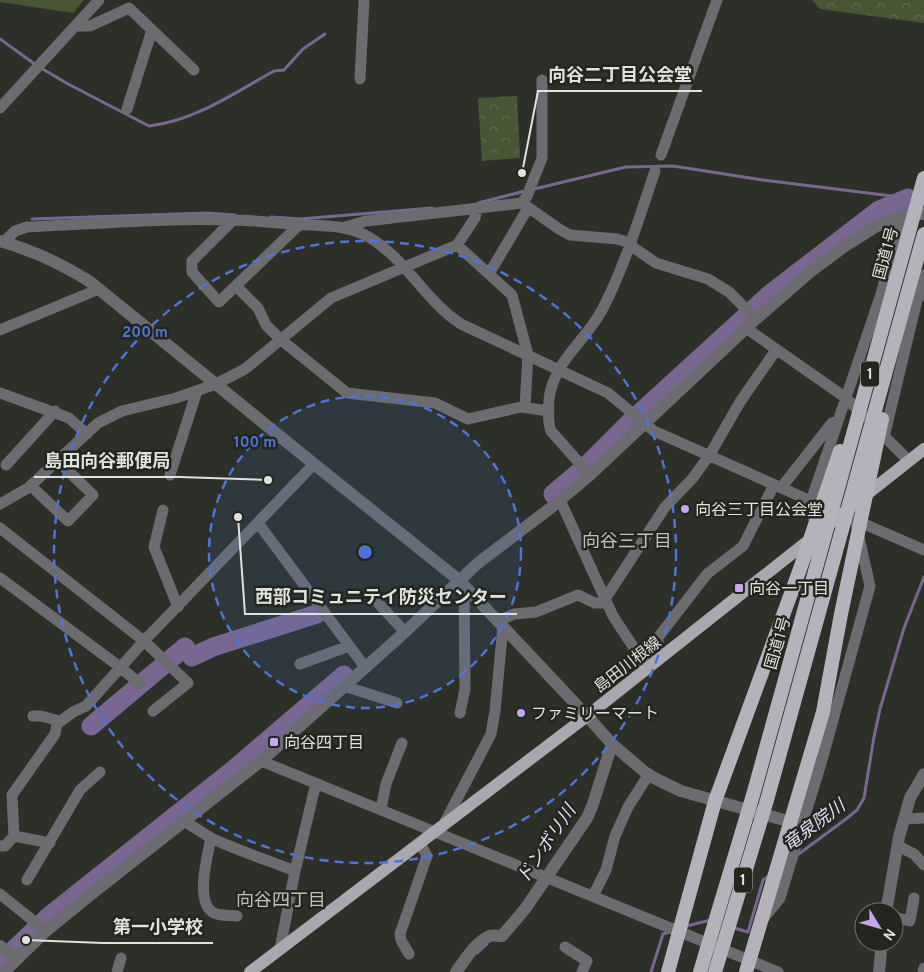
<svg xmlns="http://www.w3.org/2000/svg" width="924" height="972" font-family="Overpass,'Noto Sans JP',sans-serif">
  <defs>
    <pattern id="forest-crowns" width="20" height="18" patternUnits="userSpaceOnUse" patternTransform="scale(1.25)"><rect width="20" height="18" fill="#485636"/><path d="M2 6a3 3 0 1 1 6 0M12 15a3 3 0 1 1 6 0" fill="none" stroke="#626e53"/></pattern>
  </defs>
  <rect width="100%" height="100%" fill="#2c3028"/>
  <path fill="url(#forest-crowns)" d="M812,0H924V23L820,9Z
    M517,96L520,158L482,161L478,98Z"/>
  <path fill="#485636" d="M0,0H84L73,13L0,2Z"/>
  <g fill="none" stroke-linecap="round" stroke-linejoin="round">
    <path stroke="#796792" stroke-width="3" d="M0,39L36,65
      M41,68L68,84L149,126C195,121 234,93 274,71L284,70L303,49L325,34
      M534,189L626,167L673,166L763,180L908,198
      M478,203L525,191
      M271,217L300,219L432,208
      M32,219L207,213L235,215
      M796,856L846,819L857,810L864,798L874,737L880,709L904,628L924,577
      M686,926L711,920
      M731,927L748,932L763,880L769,876
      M477,953L487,944
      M651,972L663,934L670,932"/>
    <path stroke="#796792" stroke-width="19" d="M553,494L586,466L631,421L770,294L879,210L908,198
      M91,726L185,647L192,657L213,647L317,614
      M0,963L48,917L233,770L344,675"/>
    <path stroke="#6c6b6f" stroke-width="11" d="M76,26H90L129,8L194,70
      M360,79L364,0
      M0,108L99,0
      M127,109L152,30
      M661,155L717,0
      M522,203L527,196L542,158V80
      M233,220L192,261V272L219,302L299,225
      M345,227L366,221L522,203L559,229L570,235L617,239L624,241L656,263L708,279L729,292L756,319
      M4,242L15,231L27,227C95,224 164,218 232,220C253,220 273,223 293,224C318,226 345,224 367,236C406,258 424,300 461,324L608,393L654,431L811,501
      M457,245L512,295L528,355L525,407
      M489,274L528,208
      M236,286L258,308L266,325L280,339L347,393L435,403L468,419L521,407L549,411
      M918,297L924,275
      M746,328L846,398L864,416
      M0,330L99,289
      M0,393L69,418L87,434
      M875,427L909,461
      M885,433L917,300L924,290
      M6,465L55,411
      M170,475L197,391
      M590,475L551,431C547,421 548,396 552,386C561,356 588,337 602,310C625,266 639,218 655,171
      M31,486L68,521L93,495L58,461
      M781,488L832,423L838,421
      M560,500L613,616L647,668
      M0,504L28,488L98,423L122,411L176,398L216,384L245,369L331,298L457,245L475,218L477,209
      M163,510L154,547L178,607
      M855,520L924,550
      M258,523L365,667
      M817,526L809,507L881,294L902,215
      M0,528L144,641L188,683L153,711
      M0,578L120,667L140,684
      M605,599L665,507L692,479L709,456L740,402L776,350
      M379,604L405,632
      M498,621L514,614L536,612L578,595L595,603H607
      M300,664L349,646
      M647,668L650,652L653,644L707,574L743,546L774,485
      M344,686L397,703
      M460,713L465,689L464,585
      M57,724L73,712L86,706L144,641L314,464
      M261,761L778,972
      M381,809L386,784L402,743
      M904,819L924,818
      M184,821L211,838C208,854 194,903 214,913C220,916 231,915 237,916
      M444,824L491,734L495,711L503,626
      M14,836L50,843
      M211,838C239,851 267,860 295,871
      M0,846H5L14,836L12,795L55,734L57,724L56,720L41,716H33
      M898,846L914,854L924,865
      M27,880L80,790L100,772
      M0,894L46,931
      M593,896L606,870L615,836L628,807L649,774
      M894,917L910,921L914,898
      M763,919L780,898L822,760L870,586L852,506
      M565,947L587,961L582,972
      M280,949L295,871L316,783
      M409,954L401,940L400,934L427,856L420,843
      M117,972L121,958
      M923,972L924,968"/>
    <path stroke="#6c6b6f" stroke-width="12" d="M0,241C32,250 60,263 89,281L314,464L460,581L587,716L612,744L646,773L656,779L681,791L791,822
      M886,912L899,837L910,798L924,774
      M0,946L17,959
      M4,972L46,931L90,895L261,761L405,632L478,563L548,510L590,475L756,319L810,272L845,246L877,226L906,214H924
      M456,972C465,960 475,942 490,936C493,935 498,936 502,936L525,909L587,818L592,807L612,744
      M879,972L882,942"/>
    <path stroke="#aaa7af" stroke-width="12" d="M250,972L587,716L924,449"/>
    <path stroke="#b6b2bc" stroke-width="14" d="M668,972L715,801L800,569L840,451
      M700,972L753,795L924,178
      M715,972L767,800L924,234
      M746,972L823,712L841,614L882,419"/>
  </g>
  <circle cx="365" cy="552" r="156" fill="#4e73d9" fill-opacity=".12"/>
  <g fill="none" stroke="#4e73d9" stroke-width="2.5" stroke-dasharray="9 6">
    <circle cx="365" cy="552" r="156"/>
    <circle cx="365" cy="552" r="311"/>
  </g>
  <g fill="#c5a6f0" stroke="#22261e" stroke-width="2">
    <circle cx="685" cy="509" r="5"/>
    <rect x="734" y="583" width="10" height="10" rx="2.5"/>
    <circle cx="521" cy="713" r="5"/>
    <rect x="269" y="737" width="10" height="10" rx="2.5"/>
  </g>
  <g text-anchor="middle" stroke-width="5" stroke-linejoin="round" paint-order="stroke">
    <g fill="#22261e" stroke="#a7aaa4" stroke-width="1">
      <rect x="861" y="361.5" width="18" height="25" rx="4"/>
      <rect x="734" y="867.5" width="18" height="25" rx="4"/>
    </g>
    <g font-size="15" font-weight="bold" fill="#e0e2dd">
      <text x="870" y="379">1</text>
      <text x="743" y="885">1</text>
    </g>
    <g font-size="16" fill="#e0e2dd" stroke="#22261e">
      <text transform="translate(885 253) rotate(-75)" y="6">国道1号</text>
      <text transform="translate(777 643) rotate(-74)" y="6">国道1号</text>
      <text transform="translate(627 664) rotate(-38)" y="6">島田川根線</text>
    </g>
    <g font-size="16" fill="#e0e2dd" stroke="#22261e" text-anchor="start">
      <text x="695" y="515">向谷三丁目公会堂</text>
      <text x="749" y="594">向谷一丁目</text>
      <text x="531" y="719">ファミリーマート</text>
      <text x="284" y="748">向谷四丁目</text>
    </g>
    <g font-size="18" fill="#bcc1b7" stroke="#22261e">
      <text x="627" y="547">向谷三丁目</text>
      <text x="281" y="906">向谷四丁目</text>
    </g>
    <g font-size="18" font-style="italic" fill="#e5daf6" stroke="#22261e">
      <text transform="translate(814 825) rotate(-37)" y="6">竜泉院川</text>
      <text transform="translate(546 844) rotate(-56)" y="6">ドンボリ川</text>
    </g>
  </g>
  <circle cx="365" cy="552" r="8" fill="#4e73d9" stroke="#22261e" stroke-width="2.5"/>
  <g font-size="15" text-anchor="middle" font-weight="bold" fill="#4e73d9" stroke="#22261e" stroke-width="5" stroke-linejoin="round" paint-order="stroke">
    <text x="145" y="337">200 m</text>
    <text x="255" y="447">100 m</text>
  </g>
  <path fill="none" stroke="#e0e2dd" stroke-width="2" d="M522 173L538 91H702M268 480L180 477H34M238 517L245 614H517M26 940L103 943H213"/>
  <g fill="#e0e2dd" stroke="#22261e" stroke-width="2">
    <circle cx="522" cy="173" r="5"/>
    <circle cx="268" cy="480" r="5"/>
    <circle cx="238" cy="517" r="5"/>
    <circle cx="26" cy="940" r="5"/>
  </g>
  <g font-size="18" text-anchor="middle" font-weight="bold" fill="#e0e2dd" stroke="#22261e" stroke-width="5" stroke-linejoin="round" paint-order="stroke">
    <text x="620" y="81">向谷二丁目公会堂</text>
    <text x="107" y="467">島田向谷郵便局</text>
    <text x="381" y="603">西部コミュニテイ防災センター</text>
    <text x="158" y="933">第一小学校</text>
  </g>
  <g transform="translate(879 927) rotate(127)"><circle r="24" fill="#22261e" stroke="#6e716a"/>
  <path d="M0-4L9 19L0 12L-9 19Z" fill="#c5a6f0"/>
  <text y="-8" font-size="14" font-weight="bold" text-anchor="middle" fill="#e0e2dd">N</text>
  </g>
</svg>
